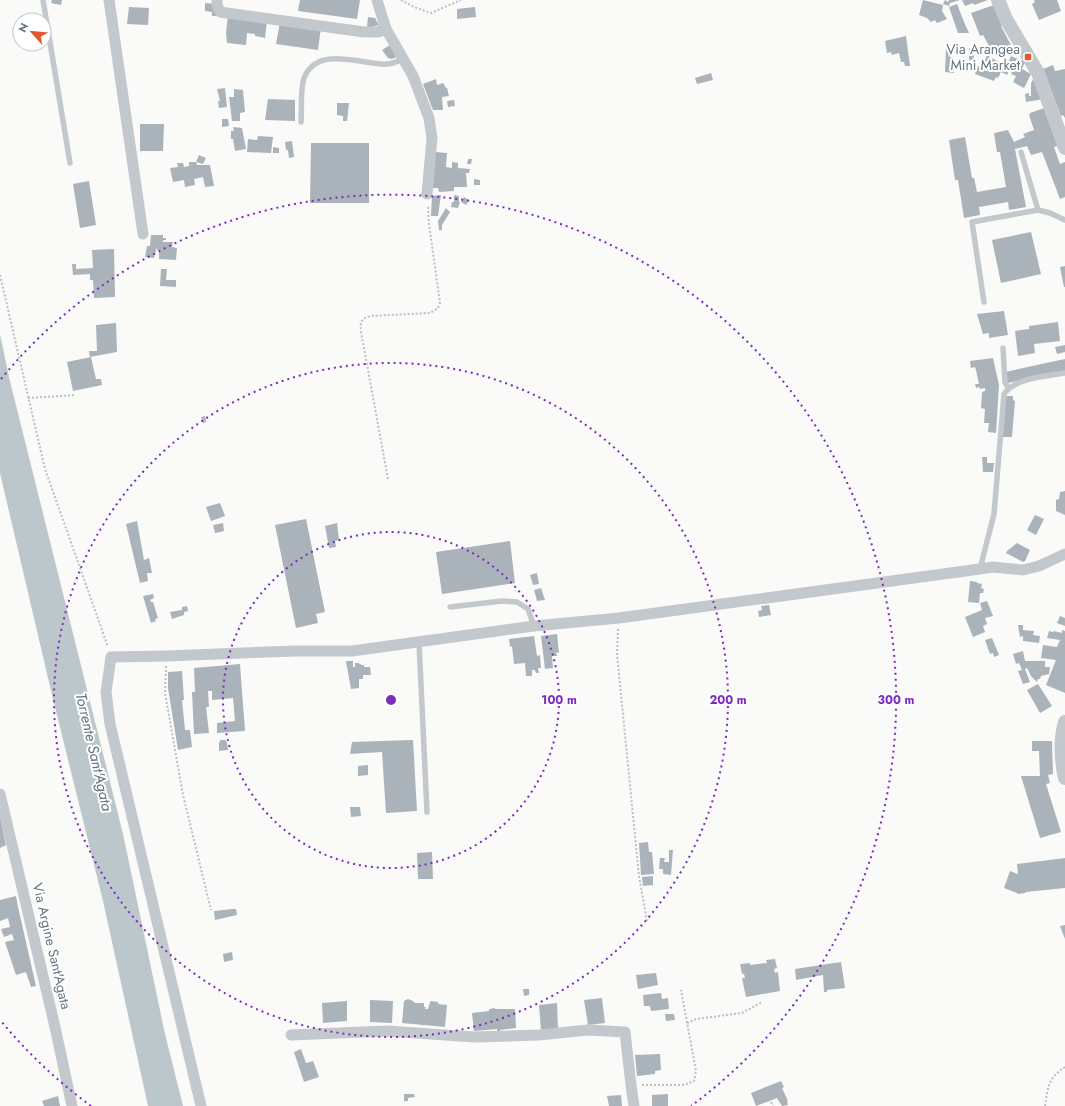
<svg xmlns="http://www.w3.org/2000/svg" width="1065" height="1106" font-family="Jost,sans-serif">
  <rect width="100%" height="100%" fill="#fafaf8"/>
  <path fill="#bbc7cb" d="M0,334L9,377L123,834L165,1034L183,1106H148L103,901L52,695L0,473Z"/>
  <path fill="#aab3b9" d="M52,0H62L61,5L51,3Z
    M300,0H360L357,19L298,11Z
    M923,0L943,5L942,11L947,19L937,23L935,20L931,22L927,18L919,15Z
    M945,0L948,2L949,0H960L950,3L949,6L943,4Z
    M962,0H988L974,5L973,3L965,6Z
    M1034,0H1057L1061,11L1039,20L1032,4L1035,2Z
    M205,3L216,4V16H212V12L205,11Z
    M957,4L964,22L969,33H958L949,7Z
    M994,5L1002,25L1001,26L1013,49L998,56L993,53L983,35L980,36L971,13Z
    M129,7L149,8L148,25L127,24Z
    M475,7L476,17L457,19V9Z
    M228,15L267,21L265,38L255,36V34L247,33L246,45L227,43L226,33Z
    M368,17L375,18L379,25L372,27H367Z
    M280,22L321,27L318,50L276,44Z
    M906,36L910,66H905L904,62H901L899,53L892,55L891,52L887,53L885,41Z
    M390,45L396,56L395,58L391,59L389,58H388L382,50Z
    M946,47L952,48L951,57H954V73L945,72Z
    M969,48L973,50L974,60H969Z
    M987,55L997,61L1004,62L1005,60L1009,61L1011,56L1025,62L1022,69L1031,74L1024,88L1013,82L1016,76L1011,74L1014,67L1011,66L1007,75L1001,72L998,78L996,77L994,81L975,74L978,66L982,68Z
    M1053,65L1055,71L1065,69V118L1063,115L1061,116L1043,69Z
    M711,73L713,80L697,84L695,78Z
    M1034,78L1044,99L1026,102L1025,94L1029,93V96H1031V83Z
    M436,79L437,85L443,83L446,88H447L449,96L442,97L443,110H433L423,84Z
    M225,88L227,107L219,108L218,101H220L217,89Z
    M234,89L243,90L245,112L240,113V121H232L229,97H234Z
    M268,99L295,100V121L265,120Z
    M454,100L455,106L448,107L447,101Z
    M337,103H349L347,121H343V116L337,115Z
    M1047,107L1058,146L1054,147L1060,164L1065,162V197L1060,199L1042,152L1031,155L1027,146L1015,149L1026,207L1009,210L1008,202L979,207L980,215L964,218L958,180H955L949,140L965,137L972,178H974L977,192L1006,187L1000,152H997L994,133L1008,130L1014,142L1025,137L1023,134L1034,130L1029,115L1030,114V113Z
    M222,119H228L229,126L222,127Z
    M140,124H164L163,151H140Z
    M233,127L242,128L246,149L235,151L233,139H231V131H234Z
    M258,136L273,137L271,153L247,152L248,139L257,140Z
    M292,141L294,157L289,158L288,150H286L285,142Z
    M311,143H369V203H310Z
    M273,147L279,148V153H273Z
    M435,152L447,153L446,167L452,168V162L458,163V168L470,169L469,173H466L467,187H454V191L439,192L438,188H431Z
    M199,155L206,158L203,164L196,162L197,165H210L214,186L205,187L203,177L194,179L195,185L185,187L184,180L173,182L170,168L178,167L177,163H183L184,167L189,166V162H196Z
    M468,159H472L471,164H467Z
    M474,179L480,180V185H474Z
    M89,181L96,225L80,228L73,184Z
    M441,195L438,216H431L432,196Z
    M454,195L459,196V202H460L458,208L451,207L452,202H454Z
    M464,197L469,200L466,205L461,202Z
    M446,208L450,212L442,225V230H439L438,221Z
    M1031,232L1041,274L1001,283L992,240Z
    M151,235H163V238H166V240H163V242H173L172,247L177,248L176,260L159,259V250H157V247L154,258L145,257L147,246H150Z
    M114,249L115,297L94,298L93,280H90V274L73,275L72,264H76V269L93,268L92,250Z
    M1065,266V287H1064L1060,267Z
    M161,269H167L166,280H176V287L160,286Z
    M1004,311L1008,335L989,338V333L983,334L977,314Z
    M1058,322L1060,341L1034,344L1035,353L1018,356L1015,331L1029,329V326Z
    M116,323L117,352L90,357L89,351H97L96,325Z
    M1065,345V352L1057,354L1055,347Z
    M91,357L96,379H101L102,385L73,391L67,362Z
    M993,358L999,385L996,433L988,432L989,423H984L985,409L981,408L982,392L985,391V388L980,389L979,387L976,388L975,384H979L976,370L975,367L971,368L970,361Z
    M1065,359V371L1008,383L1005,372Z
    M1005,396H1013V400L1015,401L1012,437H1002Z
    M205,416L206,422L203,423L201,417Z
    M982,457H987V463H994L993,472H983Z
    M1065,491V515L1056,511V500L1059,499L1060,492Z
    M220,503L225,516L211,521L206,507Z
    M1035,515L1044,519L1036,535L1027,530Z
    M306,519L325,612L316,614L318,623L296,628L275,525Z
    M137,521L144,560L149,558L152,573H147L148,581L140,583L126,524Z
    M223,523L224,531L215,533L213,525Z
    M337,523L339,540L335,541L336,547L329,548L325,526Z
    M510,541L515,583L442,594L436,552Z
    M1017,543L1030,550L1025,561L1023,562L1006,553L1007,551Z
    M537,573L539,584L533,585L530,575Z
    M970,581L977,582V583L982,584L981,588L984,589L983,593H980L979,603L968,602Z
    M541,588L545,600L537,601L534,590Z
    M153,594L154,598L150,600L151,602H153L158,618L155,619L156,621L151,623L143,596Z
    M987,601L993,616L985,618L987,624L983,626L985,632L973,637L965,617L982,610L980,603Z
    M769,605L771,615L759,617L758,611L762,610L761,606Z
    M187,606L188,611L184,612V615L172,619L170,612L182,610V607Z
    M1060,616L1065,618V626L1057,623Z
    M1018,625H1023V630L1034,631L1033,635L1040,636L1039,643L1023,641V636L1020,637Z
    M1062,630L1065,631V693L1046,685L1056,660L1041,658L1043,645L1057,647L1060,640L1047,638L1049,631L1053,632L1054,631L1062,633Z
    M557,634L559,653L556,652L557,656H552L553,668L545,669L541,636Z
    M534,636L537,656L540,655L541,668H538L539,673H536L535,670H532V676H526L525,663L514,664L512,646L510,647L509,639Z
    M992,638L999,655L994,657L993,653L990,654L985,640Z
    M1023,651L1025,661H1045V667H1050L1049,674L1041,676L1040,679H1038L1037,682L1031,676L1027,668L1025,669L1030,682L1023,684L1018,671L1022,670L1019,663L1016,664L1013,654Z
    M346,661H353V667H355V663H359V664H361V665H364V667H370L371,675H363V679H359V688L351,689Z
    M240,664L245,731L217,733V723L235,721L233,698L212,700V691H208L209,707H206L209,733L194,734L192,692H195L194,668Z
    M182,671L184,700H182L185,730H190L192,747L178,750L168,688V672Z
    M1038,684L1052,706L1040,713L1027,690Z
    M220,740H226V742H227L228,750L219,751V742H220Z
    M413,740L417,811L386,813L382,752L350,754L352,742Z
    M1032,741H1052L1053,774L1048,775L1050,783L1046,784L1061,832L1040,838L1021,776H1040L1039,751H1032Z
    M368,765V775L358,776V766Z
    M350,807H360L361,816L351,817Z
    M0,817L6,845L0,848Z
    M648,842L649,852H652L654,874L641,875L639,843Z
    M669,850H673L671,875L663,874V869H659L660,858H665L664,862H669Z
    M432,852L433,879H418L417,853Z
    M1065,858V888L1026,892L1025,893L1018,894L1017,893L1004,888L1010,871L1018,874L1017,864Z
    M653,876V885L643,886L642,877Z
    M16,896L18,907L36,986L31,987L26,972L16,975L5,942L14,940L12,934L4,937L1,929L10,927L8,918L0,921V900Z
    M232,909H236L237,915L215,920L214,911Z
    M1065,925V939L1060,926Z
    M232,952L233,960L224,962L223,954Z
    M775,959L777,968L774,969L775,973L778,972L780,991L746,997L742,978H745L744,974H742L740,964L750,963V965L767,963L766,960Z
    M841,962L845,988L827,990V992H824L823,975L796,980L795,969Z
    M656,973L658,985L638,989L636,975Z
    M523,989H529V995L524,996Z
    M661,993L662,999L668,998L669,1009L651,1011L650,1006H644L643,995Z
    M602,998L605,1023L588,1025L584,1000Z
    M408,999L413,1001L415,1003H424V1007H426L425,1009H428L430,1002L431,1001L438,1002V1004L447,1005L445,1027L402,1023L404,1001Z
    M370,1000L393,1001L392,1023L370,1022Z
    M347,1001V1021L323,1023L322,1003Z
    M557,1003L558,1029L541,1030L539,1005Z
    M495,1008V1009H515L516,1028L500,1030V1031H497V1029L474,1031L472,1013L489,1011V1009Z
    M665,1014H674L675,1020L666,1021Z
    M301,1049L306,1063L313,1061L319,1077L304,1082L294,1052Z
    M660,1054L661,1070L655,1071V1074L637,1076L635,1055Z
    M781,1081L784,1087L782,1088L788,1101H787L788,1105L782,1106L777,1098L756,1106L751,1093Z
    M404,1094H414L415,1097L408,1098V1101H404Z
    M668,1094V1106H652V1095Z
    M621,1095L622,1106H609L607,1096Z
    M58,1096L60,1106H44L42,1101Z"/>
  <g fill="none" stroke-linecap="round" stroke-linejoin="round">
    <path stroke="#bbbfc2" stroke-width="2" stroke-dasharray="2 2" stroke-linecap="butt" d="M401,0L414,7L431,13L461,0
      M0,275L45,469L108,647
      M28,398L76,395
      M388,479L361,332C360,322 361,319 370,316L430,313L438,308L440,303L429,224L428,205
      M618,629L617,654L639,876L647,921
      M166,666L165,693L183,795L211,910
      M687,1023L696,1019L742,1013L762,1002
      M642,1085H684L694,1081L696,1071L681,990
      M771,1102L773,1106
      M1045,1106C1048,1087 1048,1078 1065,1067"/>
    <path stroke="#c3c8cc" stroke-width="5.5" d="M43,0L70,163
      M301,122C302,109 300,90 304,78C317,46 357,63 382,64C390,65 396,62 403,59
      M1021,152L1038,210L1050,213L1065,220
      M984,302L972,222L1038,210
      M1003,348L1005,382L1008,388
      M980,569L994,514L1004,394C1015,378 1046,376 1065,373
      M450,607L502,601L517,602L528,609L534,626
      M419,642L427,812"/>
    <path stroke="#c3c8cc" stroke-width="11" d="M109,0L143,234
      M217,0V5L220,12L364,32H378L386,29
      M377,0L386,29L413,76L429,118L432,138L427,194
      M0,794L55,1027L72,1106
      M291,1035L387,1031L474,1037L539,1035L588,1030L625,1032L631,1085L634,1106
      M201,1106L110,724L106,692L111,657L166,656L295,651H352L534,626L619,618L980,569L993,567L1023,570L1039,566L1065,554"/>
    <path stroke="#c3c8cc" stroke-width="14" d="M998,0L1006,19L1038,73L1065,148
      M1065,722C1060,738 1061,761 1065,778"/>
  </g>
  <g fill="none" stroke="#7b2cbf" stroke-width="2" stroke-dasharray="2 4">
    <circle cx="391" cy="700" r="168"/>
    <circle cx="391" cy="700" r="337"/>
    <path d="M91 1106A505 505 0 0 1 1 1021M1 379A505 505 0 1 1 691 1106"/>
  </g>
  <rect fill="#e4572e" stroke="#fff" stroke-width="1.5" x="1024" y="53" width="8" height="8" rx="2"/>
  <g text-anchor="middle" stroke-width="4" stroke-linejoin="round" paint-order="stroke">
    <g font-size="14" fill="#657683" stroke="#fff" text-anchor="end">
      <text x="1020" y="54">Via Arangea<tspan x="1020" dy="16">Mini Market</tspan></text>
    </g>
    <g font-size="14" fill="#657683" stroke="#fff">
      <text transform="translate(52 946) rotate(77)" y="5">Via Argine Sant'Agata</text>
    </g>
    <g font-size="15" font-style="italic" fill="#60757c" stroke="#fff">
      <text transform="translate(94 752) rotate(77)" y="5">Torrente Sant'Agata</text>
    </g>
  </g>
  <circle cx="391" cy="700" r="6" fill="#7b2cbf" stroke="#fff" stroke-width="2"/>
  <g font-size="12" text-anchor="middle" font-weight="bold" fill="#7b2cbf" stroke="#fff" stroke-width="4" stroke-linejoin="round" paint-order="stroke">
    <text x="559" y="704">100 m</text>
    <text x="728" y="704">200 m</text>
    <text x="896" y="704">300 m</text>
  </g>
  <g transform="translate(32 32) rotate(297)"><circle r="19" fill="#ffffff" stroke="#c1c8cd"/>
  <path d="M0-3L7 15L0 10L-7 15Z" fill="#e4572e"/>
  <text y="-6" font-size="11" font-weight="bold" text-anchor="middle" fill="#657683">N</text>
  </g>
</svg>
